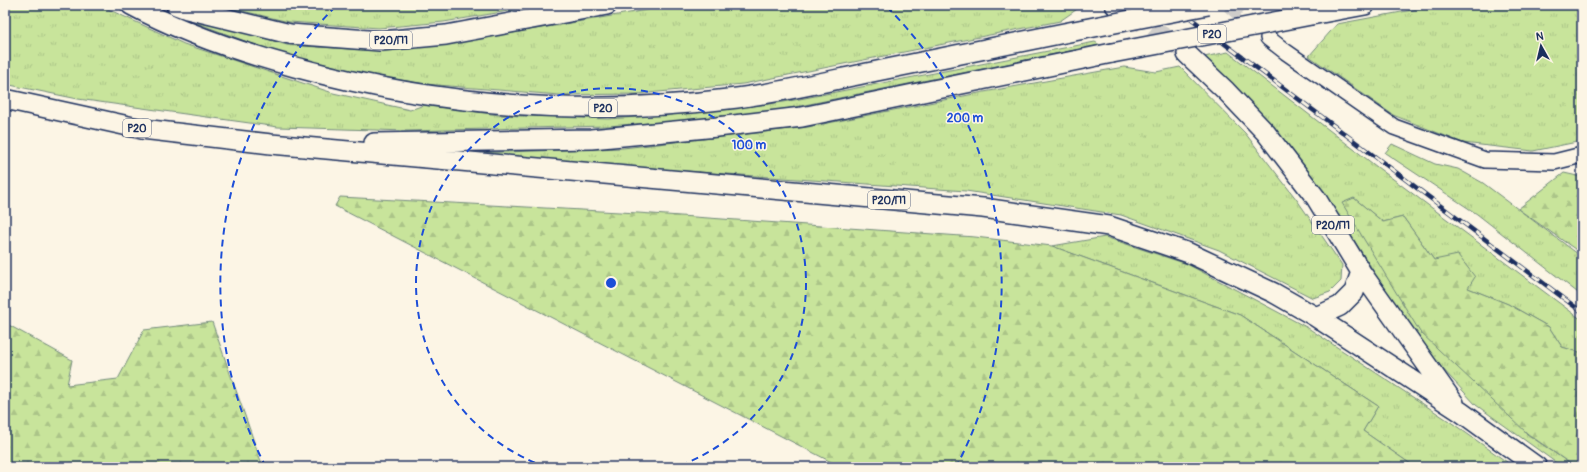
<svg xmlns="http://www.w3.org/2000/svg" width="1587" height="472" font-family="Pangolin,sans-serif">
  <defs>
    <pattern id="grass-tufts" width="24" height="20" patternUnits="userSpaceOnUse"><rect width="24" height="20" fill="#c8e49b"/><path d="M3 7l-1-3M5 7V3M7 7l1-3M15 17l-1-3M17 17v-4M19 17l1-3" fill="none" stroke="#abc488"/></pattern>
    <pattern id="forest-firs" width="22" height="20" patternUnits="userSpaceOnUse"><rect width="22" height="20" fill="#c8e49b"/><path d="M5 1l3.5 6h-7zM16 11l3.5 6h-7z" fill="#abc488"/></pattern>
  </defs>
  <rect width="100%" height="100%" fill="#fcf5e5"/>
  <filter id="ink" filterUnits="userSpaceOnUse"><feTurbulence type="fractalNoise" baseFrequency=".025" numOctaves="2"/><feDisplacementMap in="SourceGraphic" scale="8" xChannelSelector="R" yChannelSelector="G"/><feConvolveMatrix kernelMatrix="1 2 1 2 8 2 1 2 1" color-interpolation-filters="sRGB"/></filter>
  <g filter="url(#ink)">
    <path fill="url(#grass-tufts)" stroke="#728a7c" d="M5,5H99L184,44L333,93L410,110L424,105L499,115L608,119L696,113L784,102L1095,42L1100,45L785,109L695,120L607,126L407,131L278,127L78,99L5,84Z
      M217,5H543L444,22L379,28L289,22Z
      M676,5H1083L1060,21L743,84L638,94L559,95L425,84L337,70L269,50L178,16L179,12L287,45L382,51L448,44Z
      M1439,5H1582V141L1533,151L1463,143L1393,115L1309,56L1337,24Z
      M1228,52L1377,167L1582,320V353L1562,347L1549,327L1508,304L1468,288L1434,260L1403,217L1383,222L1354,198L1527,434L1575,467H1562L1476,405L1418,342L1323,191L1273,126L1204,57Z
      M1124,67L1156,72L1180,67L1245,133L1297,200L1342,265L1341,281L1330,292L1313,298L1219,250L1121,215L966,191L446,154L623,148L808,127L984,92Z
      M1392,144L1435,164L1458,169L1483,183L1582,257V296L1477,214L1385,153Z
      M1105,237L1187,264L1308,328L1452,423L1514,467H1415L1363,431L1378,406L1240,315L1052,246Z"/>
    <path fill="url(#forest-firs)" stroke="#728a7c" d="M1564,173L1582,177V254L1518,209Z
      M340,197L638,213L975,237L1052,246L1240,315L1378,406L1363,431L1415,467H841L335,206Z
      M1354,198L1383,222L1403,217L1434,260L1458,255L1475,277L1468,288L1508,304L1549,327L1562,347L1582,353V467H1575L1528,434L1420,332L1342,203Z
      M212,322L263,467L5,466V323L72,360L67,385L118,379L144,330Z"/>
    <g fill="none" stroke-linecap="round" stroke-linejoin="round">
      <path stroke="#cfcdca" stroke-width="15" stroke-dasharray="15 8" stroke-linecap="butt" d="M1229,5L1260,31"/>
      <path stroke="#cfcdca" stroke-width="19" stroke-dasharray="19 10" stroke-linecap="butt" d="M1127,13L1181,48"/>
      <defs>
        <path id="tertiary" d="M1268,38L1286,52L1394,127L1485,160L1554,162L1582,155"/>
        <path id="primary" d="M131,5C183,33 239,52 295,67C441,107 588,117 737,98C783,92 828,81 872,72C943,58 1013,43 1084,29
          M176,5L187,9L290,34L381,41L446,35L607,5
          M1115,5L1124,11
          M1311,15L1365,5
          M1187,54L1226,91L1266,133L1316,198L1361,272L1454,403
          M5,99L142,129L271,144L983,208L1109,226L1189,253L1274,293L1316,317L1461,412L1537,467
          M374,143L591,139L717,127L802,117L1112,53
          M1316,317L1340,306L1354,292L1361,272"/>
      </defs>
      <use href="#tertiary" stroke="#1b2f5e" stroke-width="18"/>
      <use href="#primary" stroke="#1b2f5e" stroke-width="22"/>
      <use href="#tertiary" stroke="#fcf5e5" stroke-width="15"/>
      <use href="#primary" stroke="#fcf5e5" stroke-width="19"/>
      <defs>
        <path id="rail" d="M1173,5L1582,312"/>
      </defs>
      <use href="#rail" stroke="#1b2f5e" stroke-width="4.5"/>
      <use href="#rail" stroke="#fcf5e5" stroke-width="3" stroke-dasharray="9" stroke-linecap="butt"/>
      <defs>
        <path id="primary-bridge" d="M1084,29L1208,5
          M1112,53L1311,15"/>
      </defs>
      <use href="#primary-bridge" stroke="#1b2f5e" stroke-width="22" stroke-linecap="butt"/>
      <use href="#primary-bridge" stroke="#fcf5e5" stroke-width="19"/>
    </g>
  </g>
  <g fill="none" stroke="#1d4ed8" stroke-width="2" stroke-dasharray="7 5">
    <path d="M546 467A195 195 0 1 1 676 467"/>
    <path d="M266 467A391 391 0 0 1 335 7M887 7A391 391 0 0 1 956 467"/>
  </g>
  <g text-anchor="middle" stroke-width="3" stroke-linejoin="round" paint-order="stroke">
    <g fill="#fcf5e5" stroke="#5e6a86" stroke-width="1">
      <rect x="1198" y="25" width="28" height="18" rx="3"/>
      <rect x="370" y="31" width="42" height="18" rx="3"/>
      <rect x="589" y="99" width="28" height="18" rx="3"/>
      <rect x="123" y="119" width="28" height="18" rx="3"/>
      <rect x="868" y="191" width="42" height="18" rx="3"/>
      <rect x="1312" y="216" width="42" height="18" rx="3"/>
    </g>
    <g font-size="11" font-weight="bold" fill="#1b2f5e">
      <text x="1212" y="38">Р20</text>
      <text x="391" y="44">Р20/П1</text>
      <text x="603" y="112">Р20</text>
      <text x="137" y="132">Р20</text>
      <text x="889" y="204">Р20/П1</text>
      <text x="1333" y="229">Р20/П1</text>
    </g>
  </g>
  <circle cx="611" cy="283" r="6" fill="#1d4ed8" stroke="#fcf5e5" stroke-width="2"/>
  <g font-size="12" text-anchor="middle" font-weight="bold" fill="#1d4ed8" stroke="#fcf5e5" stroke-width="3" stroke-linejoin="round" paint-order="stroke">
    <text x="965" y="122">200 m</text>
    <text x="749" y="149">100 m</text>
  </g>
  <rect width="1587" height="472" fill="none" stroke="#fcf5e5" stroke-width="20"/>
  <rect x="10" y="10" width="1567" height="452" fill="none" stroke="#1b2f5e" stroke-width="1.5" filter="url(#ink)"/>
  <g transform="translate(1541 46) rotate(352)" stroke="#fcf5e5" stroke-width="3" paint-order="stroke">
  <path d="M0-3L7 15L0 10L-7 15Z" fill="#1b2f5e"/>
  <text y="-6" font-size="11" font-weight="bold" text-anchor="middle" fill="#1b2f5e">N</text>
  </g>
</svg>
